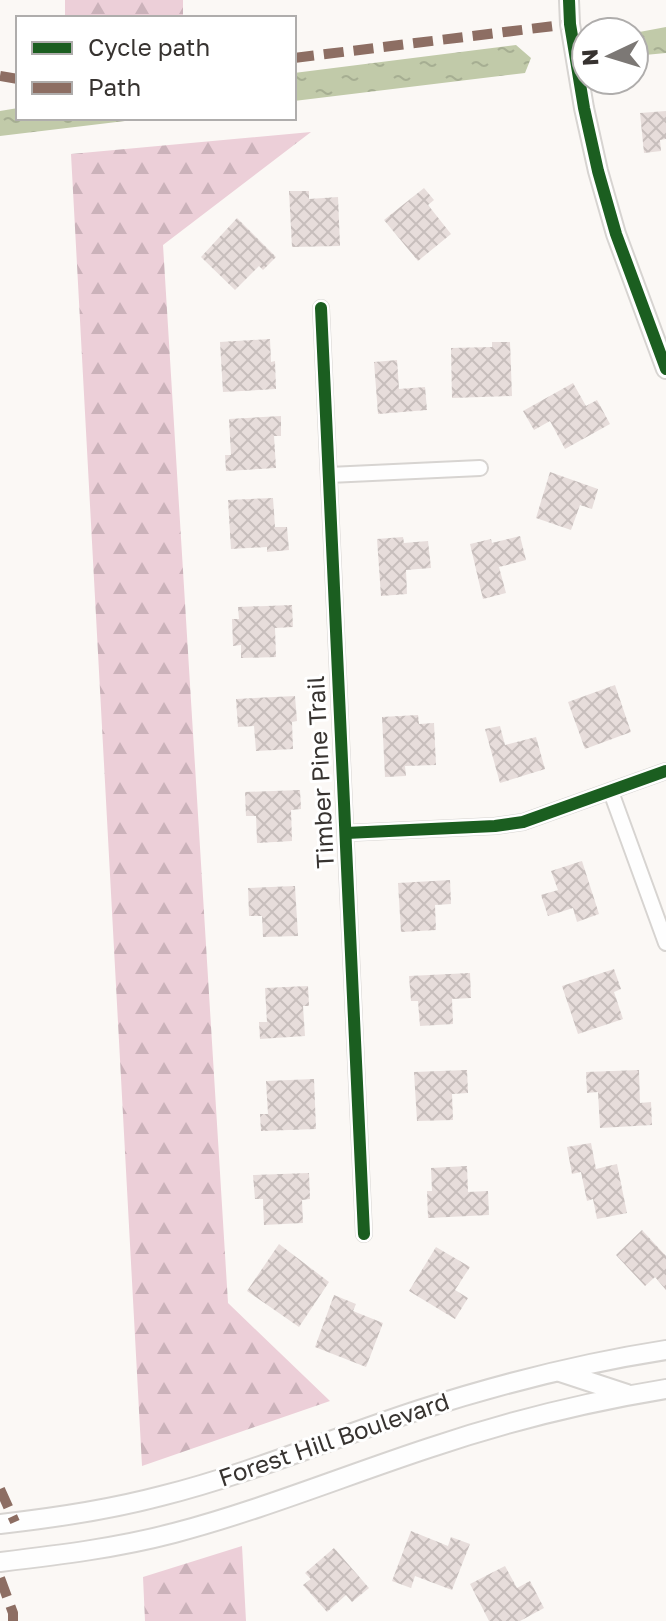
<svg xmlns="http://www.w3.org/2000/svg" width="666" height="1621" font-family="'Golos Text',sans-serif">
  <defs>
    <pattern id="forest-firs" width="22" height="20" patternUnits="userSpaceOnUse" patternTransform="scale(2)"><rect width="22" height="20" fill="#eccfd8"/><path d="M5 1l3.5 6h-7zM16 11l3.5 6h-7z" fill="#cbb2ba"/></pattern>
    <pattern id="water-ripples" width="26" height="14" patternUnits="userSpaceOnUse" patternTransform="scale(2)"><rect width="26" height="14" fill="#c1caa9"/><path d="M2 4q2-2 4 0t4 0M15 11q2-2 4 0t4 0" fill="none" stroke="#a6ae92"/></pattern>
    <pattern id="building-cross-hatch" width="8" height="8" patternUnits="userSpaceOnUse" patternTransform="scale(2)"><rect width="8" height="8" fill="#e7dddb"/><path d="M0 0l8 8M0 8l8-8" fill="none" stroke="#c7bebc"/></pattern>
  </defs>
  <rect width="100%" height="100%" fill="#fbf8f5"/>
  <path fill="url(#forest-firs)" d="M65,0H183V18H65Z
    M311,132L163,245L228,1303L330,1401L142,1466L71,154Z
    M242,1546L246,1621H145L143,1577Z"/>
  <path fill="url(#water-ripples)" d="M666,27V53L634,56V33Z
    M516,45L531,58L525,73L294,101V73Z
    M18,108V118H150L0,136V111Z"/>
  <path fill="url(#building-cross-hatch)" d="M666,111V139L660,140L661,151L644,153L640,113Z
    M424,188L434,200L428,205L451,234L418,261L384,220Z
    M289,191H309V199L338,197L340,246L292,247Z
    M237,218L276,257L263,270L259,266L235,290L201,257Z
    M270,339L271,362L275,361L276,389L223,392L220,342Z
    M492,342H510L512,396L452,398L451,348L492,347Z
    M397,360L399,389L425,387L427,410L378,414L374,362Z
    M573,383L586,406L597,400L610,424L565,449L550,421L534,430L523,411Z
    M281,416V436H274L276,468L226,471L225,455H231L229,419Z
    M550,472L598,489L592,509L580,505L571,530L536,518Z
    M273,498L275,527H287L289,550L267,552V547L231,549L228,500Z
    M520,536L526,560L499,567L506,593L483,599L470,544L491,539L492,543Z
    M403,537L404,543L428,541L431,568L406,570L407,594L381,596L377,539Z
    M292,605L293,627L275,628L276,657L241,658V645L233,646L232,619H239L238,607Z
    M615,685L631,732L585,749L568,702Z
    M295,696L297,721L292,722L293,749L256,751L254,726L238,727L236,699Z
    M418,715L419,724L434,723L436,765L405,766L406,776L385,777L382,717Z
    M500,726L505,745L536,737L545,769L500,783L485,729Z
    M300,790L301,809L291,810L292,841L257,843L256,816H246L245,792Z
    M582,861L599,914L577,922L573,908L548,916L541,895L558,890L551,871Z
    M450,880L451,904L435,905L436,930L401,932L398,883Z
    M295,886L298,936L263,937L262,916H249L248,888Z
    M614,969L621,989L614,992L623,1019L578,1034L562,986Z
    M470,973L471,998L452,999L453,1024L420,1026L418,1001H411L409,976Z
    M308,986L309,1006H303L305,1036L260,1039L259,1022H267L265,988Z
    M467,1070L468,1093L452,1094L453,1120L417,1121L414,1072Z
    M639,1070L640,1103L651,1102L652,1125L600,1128L598,1092L587,1093L586,1072Z
    M314,1079L316,1129L261,1131L260,1114H268L266,1081Z
    M591,1143L596,1169L617,1164L627,1213L597,1219L593,1199L587,1201L581,1172L572,1174L567,1147Z
    M467,1166L468,1192L488,1191L489,1215L428,1218L427,1191H432L431,1168Z
    M309,1173L310,1199L302,1200L303,1223L264,1225L263,1199H255L253,1175Z
    M642,1230L666,1256V1290L655,1277L645,1286L616,1255Z
    M279,1244L329,1282L299,1327L247,1291Z
    M436,1247L470,1267L455,1290L468,1298L455,1319L409,1291Z
    M334,1295L356,1304L353,1311L383,1323L366,1367L315,1347Z
    M411,1531L448,1546L451,1537L470,1544L452,1590L415,1576L411,1588L392,1581Z
    M334,1548L369,1588L352,1602L346,1595L327,1612L303,1585L311,1579L305,1573Z
    M505,1566L517,1588L530,1581L544,1608L520,1621H489L470,1584Z"/>
  <g fill="none" stroke-linecap="round" stroke-linejoin="round">
    <defs>
      <path id="street" d="M321,308L364,1234
        M329,475L480,468
        M611,792L666,943
        M346,833L495,826L523,822L666,771"/>
      <path id="secondary" d="M569,0L570,24L584,108L598,171L616,234L666,369
        M560,1372L627,1394
        M0,1524C54,1518 108,1510 161,1496C249,1474 333,1438 419,1410C500,1384 582,1363 666,1350
        M0,1562C59,1555 117,1548 174,1533C261,1510 344,1476 429,1448C506,1422 586,1402 666,1389"/>
    </defs>
    <use href="#street" stroke="#d7d4d1" stroke-width="18"/>
    <use href="#secondary" stroke="#d7d4d1" stroke-width="22"/>
    <use href="#street" stroke="#fefefe" stroke-width="14"/>
    <use href="#secondary" stroke="#fefefe" stroke-width="18"/>
    <path stroke="#8d6e63" stroke-width="10" stroke-dasharray="20 10" stroke-linecap="butt" d="M294,58L570,24
      M0,76L18,79
      M0,1489L15,1522
      M0,1578L13,1613V1621"/>
    <defs>
      <path id="cycleway" d="M569,0L570,24L584,108L598,171L616,234L666,369
        M321,308L364,1234
        M346,833L495,826L523,822L666,771"/>
    </defs>
    <use href="#cycleway" stroke="#fff" stroke-width="17"/>
    <use href="#cycleway" stroke="#1b5e20" stroke-width="12"/>
  </g>
  <g text-anchor="middle" stroke-width="6" stroke-linejoin="round" paint-order="stroke">
    <g font-size="24" fill="#373330" stroke="#fff">
      <text transform="translate(321 772) rotate(-93)" y="8">Timber Pine Trail</text>
      <text transform="translate(334 1440) rotate(-19)" y="8">Forest Hill Boulevard</text>
    </g>
  </g>
  <rect x="16" y="16" width="280" height="104" fill="#ffffff" stroke="#afadac" stroke-width="2"/>
  <rect x="32" y="42" width="40" height="12" fill="#1b5e20" stroke="#afadac" stroke-width="2"/>
  <text x="88" y="56" font-size="24" fill="#373330">Cycle path</text>
  <rect x="32" y="82" width="40" height="12" fill="#8d6e63" stroke="#afadac" stroke-width="2"/>
  <text x="88" y="96" font-size="24" fill="#373330">Path</text>
  <g transform="translate(610 56) rotate(266)"><circle r="38" fill="#ffffff" stroke="#afadac" stroke-width="2"/>
  <path d="M0-6L14 30L0 20L-14 30Z" fill="#7c7875"/>
  <text y="-12" font-size="22" font-weight="bold" text-anchor="middle" fill="#373330">N</text>
  </g>
</svg>
